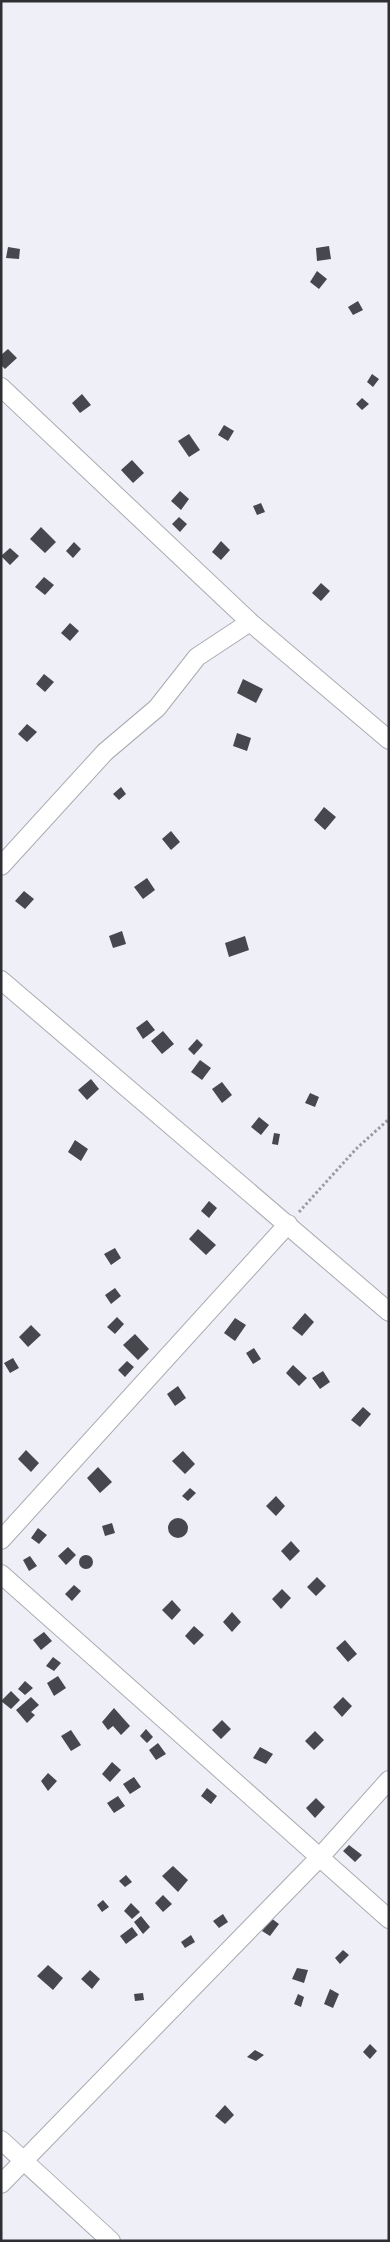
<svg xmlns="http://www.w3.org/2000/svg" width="390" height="2242" font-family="'Open Sans',sans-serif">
  <rect width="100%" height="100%" fill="#eeeff7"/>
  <path fill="#47474e" d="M329,246L331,259L317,261L316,248Z
    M8,247L20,249L19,259L6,258Z
    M317,271L327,279L319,289L310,282Z
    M358,301L363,310L353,315L348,307Z
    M8,349L17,358L5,369L1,365V355Z
    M372,374L379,379L373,387L367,382Z
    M82,394L91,405L80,413L72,403Z
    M362,398L369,404L362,410L356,404Z
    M224,425L234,431L228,441L218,435Z
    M189,434L200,450L189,457L178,441Z
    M132,460L144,473L133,483L121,470Z
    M180,491L189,499L181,510L171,501Z
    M261,503L265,512L257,515L253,506Z
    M179,517L187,524L180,532L172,524Z
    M41,527L56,542L45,553L30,539Z
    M221,541L230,550L221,560L212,552Z
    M74,542L81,549L73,558L66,551Z
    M10,548L19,556L10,565L1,556Z
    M44,577L54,585L45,595L35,587Z
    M321,583L330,591L321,601L312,593Z
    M70,623L79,631L70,641L61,633Z
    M44,674L54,682L45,692L36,684Z
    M243,679L263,689L256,703L237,693Z
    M27,724L37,732L27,742L18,734Z
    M237,733L251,738L247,751L233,746Z
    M121,787L126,794L119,800L113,794Z
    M324,807L336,817L325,830L314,820Z
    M171,831L180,842L171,850L162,839Z
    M147,878L155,890L143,899L134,887Z
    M24,891L34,899L25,909L15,901Z
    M122,931L126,944L113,948L109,936Z
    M245,936L249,950L229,957L225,943Z
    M147,1020L155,1030L143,1039L136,1028Z
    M163,1031L174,1044L162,1054L151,1041Z
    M197,1039L203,1045L194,1055L188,1049Z
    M200,1060L211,1068L202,1080L191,1072Z
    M91,1079L99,1089L87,1100L78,1090Z
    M222,1082L232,1095L222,1103L212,1089Z
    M310,1093L319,1097L315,1107L305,1103Z
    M259,1117L269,1125L261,1135L251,1127Z
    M274,1133L280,1134L278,1145L272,1144Z
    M75,1140L88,1149L81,1161L68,1152Z
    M209,1201L217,1208L209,1218L201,1211Z
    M198,1229L216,1245L206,1255L189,1239Z
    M115,1248L121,1258L111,1265L104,1254Z
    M115,1288L121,1296L111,1304L105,1295Z
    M305,1313L314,1322L302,1336L292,1328Z
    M117,1317L124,1324L115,1334L107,1327Z
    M235,1318L246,1325L235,1341L224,1333Z
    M31,1325L41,1335L28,1347L19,1337Z
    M135,1334L149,1349L138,1360L123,1345Z
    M254,1348L261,1359L253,1364L246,1353Z
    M13,1358L19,1368L10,1373L4,1363Z
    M127,1361L134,1367L125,1377L118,1370Z
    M293,1365L307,1378L299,1386L286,1373Z
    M323,1371L330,1382L320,1389L312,1378Z
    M178,1386L186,1398L175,1406L167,1394Z
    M363,1407L371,1414L360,1427L351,1420Z
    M26,1450L39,1463L31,1472L18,1459Z
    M183,1451L195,1464L185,1474L172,1461Z
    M98,1467L112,1482L100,1493L87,1478Z
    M190,1488L196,1493L188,1501L182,1496Z
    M276,1496L285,1506L276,1516L266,1506Z
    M168 1528a10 10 0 1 1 20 0a10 10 0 1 1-20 0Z
    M112,1523L115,1533L105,1536L102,1526Z
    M38,1528L47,1535L39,1544L31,1538Z
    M291,1541L300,1551L290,1561L281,1551Z
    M68,1547L76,1555L66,1565L58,1556Z
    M79 1562a7 7 0 1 1 14 0a7 7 0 1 1-14 0Z
    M30,1556L37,1566L29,1571L23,1560Z
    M317,1577L326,1586L316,1596L307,1587Z
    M74,1585L81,1591L72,1601L65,1594Z
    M282,1589L291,1598L281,1609L272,1599Z
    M172,1600L181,1610L172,1620L162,1610Z
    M232,1612L241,1622L232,1632L223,1622Z
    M194,1626L204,1635L194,1645L185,1636Z
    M44,1632L52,1641L41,1650L33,1640Z
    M345,1640L357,1654L348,1662L336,1648Z
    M53,1657L61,1663L54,1671L46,1666Z
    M58,1676L66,1688L54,1696L47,1683Z
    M25,1681L33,1688L25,1695L18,1689Z
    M11,1691L20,1700L11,1709L1,1701Z
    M31,1697L39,1705L31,1712L35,1715L27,1723L16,1710Z
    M343,1697L352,1706L342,1717L333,1707Z
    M114,1708L130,1726L121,1735L113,1726L108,1730L102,1722Z
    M222,1720L231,1729L221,1739L212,1730Z
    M146,1729L153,1737L147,1743L140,1736Z
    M71,1730L81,1745L71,1751L61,1736Z
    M315,1731L324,1740L314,1750L305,1741Z
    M158,1743L166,1754L156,1760L149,1750Z
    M260,1747L273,1754L266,1764L253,1758Z
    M112,1762L121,1770L110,1782L102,1774Z
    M48,1773L57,1781L48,1791L41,1781Z
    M134,1777L141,1787L130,1794L123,1784Z
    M207,1788L217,1796L211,1804L201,1796Z
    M118,1796L125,1806L114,1813L107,1803Z
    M316,1798L325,1807L315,1818L306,1808Z
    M349,1845L362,1855L355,1862L343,1851Z
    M173,1866L188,1880L178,1892L162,1876Z
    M126,1875L132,1882L125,1887L119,1881Z
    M163,1895L172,1904L163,1912L155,1903Z
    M103,1900L109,1907L102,1912L97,1905Z
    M131,1903L140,1912L132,1919L124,1911Z
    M223,1914L228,1922L219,1928L213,1921Z
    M141,1916L150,1927L143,1934L134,1922Z
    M271,1918L279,1924L270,1936L262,1931Z
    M132,1927L138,1935L126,1944L120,1936Z
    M191,1935L195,1942L185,1948L181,1942Z
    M343,1950L349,1955L340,1964L335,1958Z
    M48,1965L63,1978L53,1990L37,1976Z
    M297,1968L308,1970L304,1983L292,1979Z
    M90,1970L100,1979L92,1989L81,1979Z
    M330,1989L339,1994L333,2008L324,2004Z
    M143,1993L144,2000L135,2001L134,1994Z
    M298,1994L304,1997L301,2007L294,2004Z
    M370,2044L377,2051L370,2059L363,2052Z
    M255,2050L264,2055L256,2061L247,2057Z
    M225,2105L234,2115L225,2124L215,2116Z"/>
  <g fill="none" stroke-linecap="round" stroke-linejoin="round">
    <defs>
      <path id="street" d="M1,387L250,622L389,740
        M1,866L105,752L157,708L197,657L250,622
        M1,980L389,1312
        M1,1540L288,1224
        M1,1574L389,1919
        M1,2140L111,2241
        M1,2184L320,1857L389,1780"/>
    </defs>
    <use href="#street" stroke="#aaaab2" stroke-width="20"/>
    <path stroke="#9b9ca1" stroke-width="3" stroke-dasharray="2.5 2.5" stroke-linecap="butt" d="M299,1212L356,1149L389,1119"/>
    <use href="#street" stroke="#fff" stroke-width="18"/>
  </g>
  <rect width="390" height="2242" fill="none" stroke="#2e2f32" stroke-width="5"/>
</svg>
